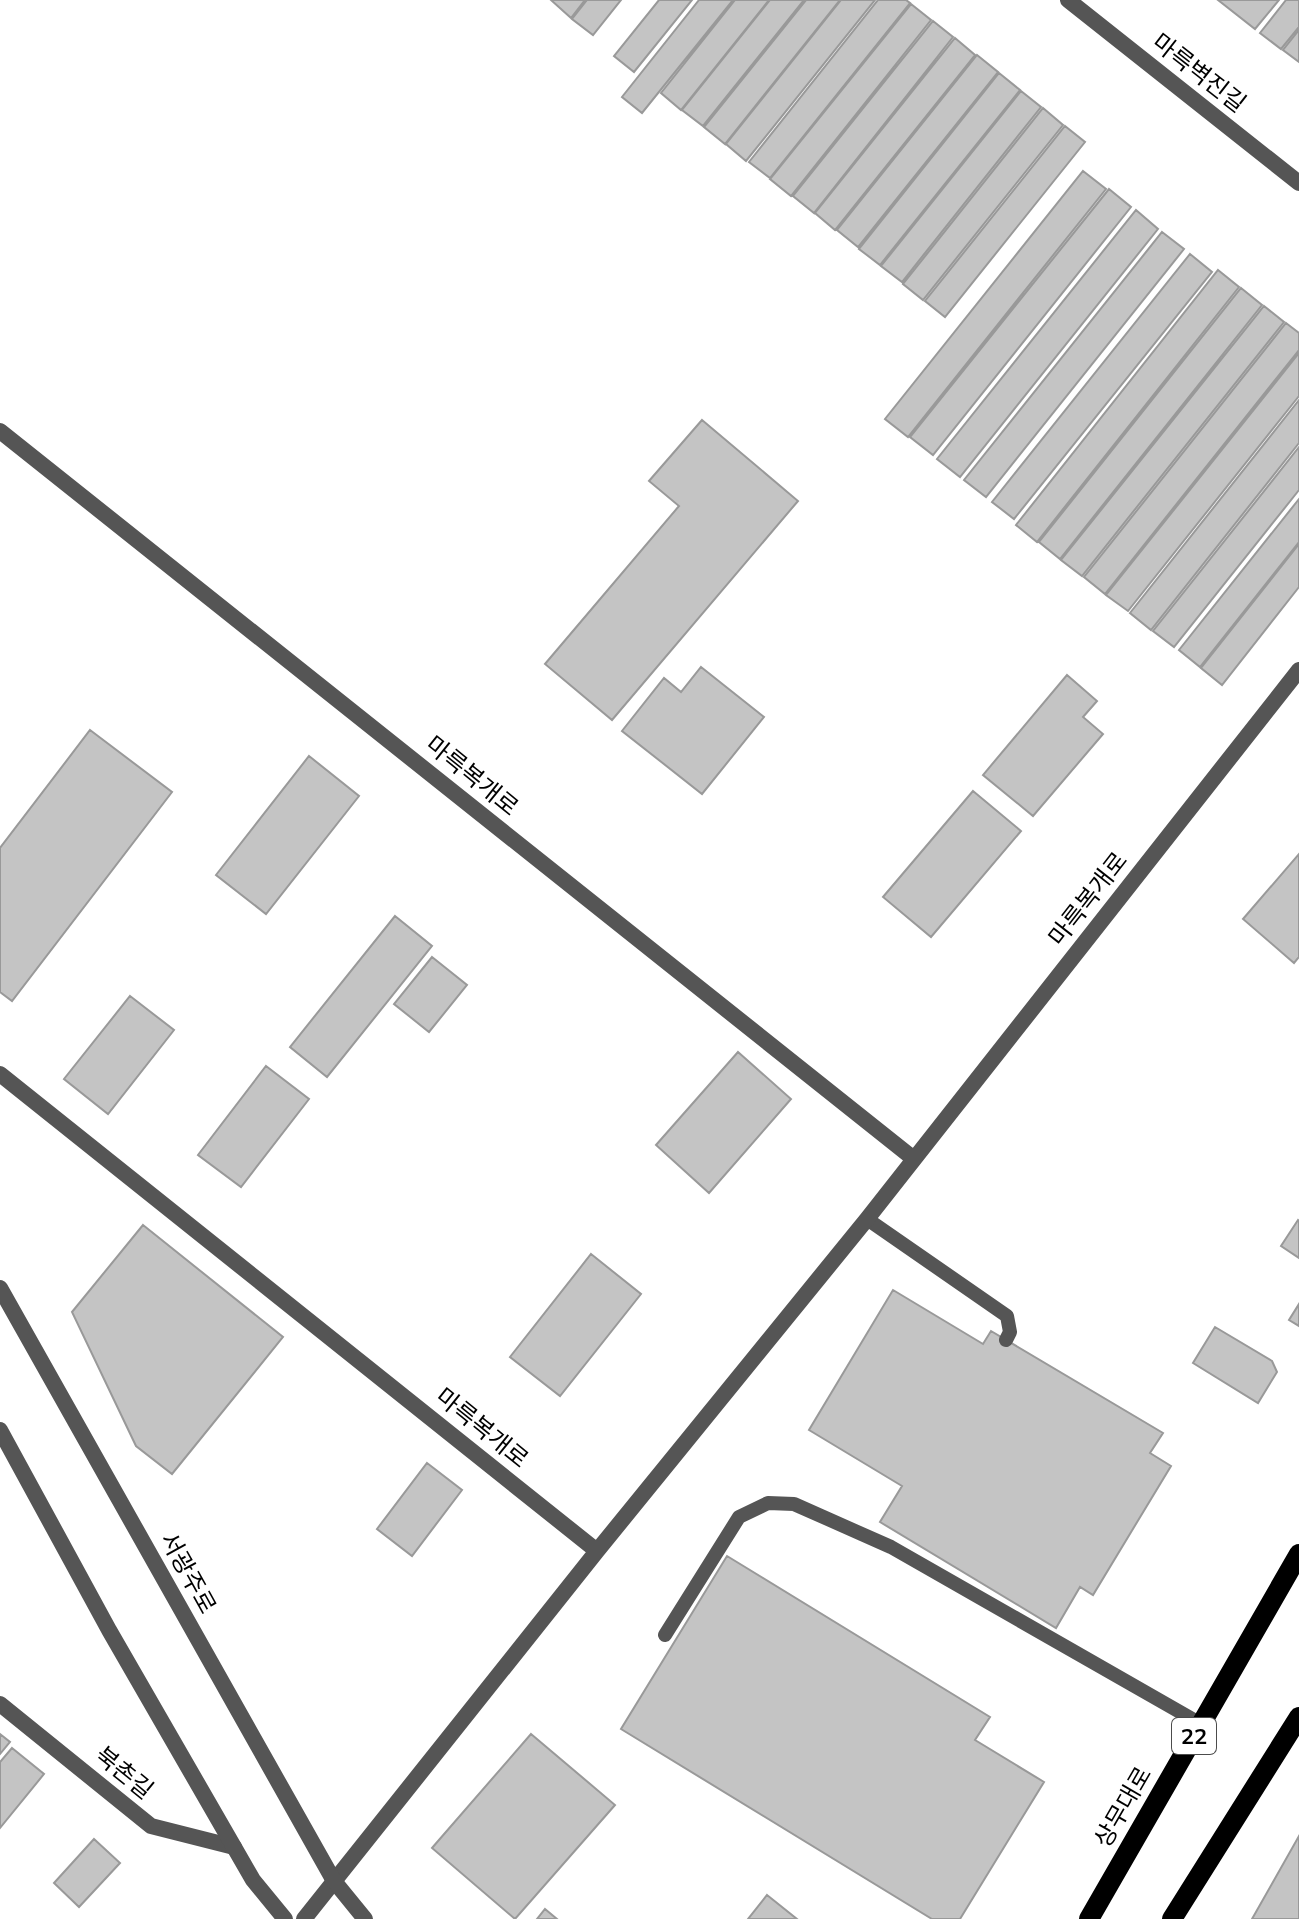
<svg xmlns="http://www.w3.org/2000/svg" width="1299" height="1919" font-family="Mulish,'Noto Sans KR',sans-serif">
  <rect width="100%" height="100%" fill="#fff"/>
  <path fill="#c4c4c4" stroke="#999" stroke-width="2" d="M551,0H585L571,18Z
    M587,0H621L593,35L572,19Z
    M659,0H692L634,72L614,56Z
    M699,0H733L642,113L622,97Z
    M735,0H769L681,110L661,93Z
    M770,0H804L703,126L682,110Z
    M806,0H840L725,144L704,127Z
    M841,0H875L746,161L726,144Z
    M878,0H906L910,3L770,178L749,162Z
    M1218,0H1279L1255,29Z
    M1286,0H1299V27L1281,49L1260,33Z
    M911,4L931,20L791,196L770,179Z
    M933,21L953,37L814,213L793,196Z
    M1299,30V62L1283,50Z
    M955,38L975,55L835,230L815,213Z
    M977,55L998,72L858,247L837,230Z
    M999,73L1020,90L880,265L859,249Z
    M1021,91L1041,107L902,282L881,266Z
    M1043,108L1063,125L923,300L903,284Z
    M1065,126L1085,142L945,317L925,301Z
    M1083,171L1106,189L908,437L885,419Z
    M1109,189L1131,207L933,455L910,437Z
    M1136,210L1158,229L960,477L937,459Z
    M1162,232L1184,249L986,497L964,480Z
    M1190,254L1212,272L1014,519L992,502Z
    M1218,270L1239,287L1037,542L1016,525Z
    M1241,288L1262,305L1060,559L1039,542Z
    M1264,306L1284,322L1082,576L1061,560Z
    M1286,323L1299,333V350L1105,594L1084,577Z
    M1299,353V396L1128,611L1106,595Z
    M1299,400V443L1151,630L1130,613Z
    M702,420L798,501L612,720L545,664L679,506L649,481Z
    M1299,447V490L1174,647L1153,631Z
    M1299,499V542L1200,667L1179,650Z
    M1299,544V587L1222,685L1201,668Z
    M701,667L764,717L702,794L622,731L664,678L681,692Z
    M1067,675L1097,701L1083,717L1103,734L1033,816L983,775Z
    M90,730L172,792L12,1001L0,992V848Z
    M309,756L359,796L266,914L216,875Z
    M973,791L1021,831L931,937L883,897Z
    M1299,854V957L1294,963L1243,919Z
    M395,916L432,946L327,1077L290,1047Z
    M432,957L467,985L429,1032L394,1004Z
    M130,996L174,1030L108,1114L64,1079Z
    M738,1052L791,1099L709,1193L656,1145Z
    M266,1066L309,1099L241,1187L198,1155Z
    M1298,1220L1299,1221V1258L1281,1246Z
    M143,1225L283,1337L172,1474L136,1446L72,1312Z
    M591,1254L641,1294L560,1396L510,1357Z
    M893,1290L983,1344L991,1331L1163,1433L1150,1453L1171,1466L1093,1595L1080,1587L1056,1628L880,1522L902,1486L809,1430Z
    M1299,1304V1326L1289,1320Z
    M1215,1327L1272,1361L1277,1372L1258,1403L1193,1363Z
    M427,1463L462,1490L412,1556L377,1529Z
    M727,1556L990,1717L975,1740L1044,1782L960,1919H932L621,1729Z
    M0,1734L10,1742L0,1754Z
    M531,1734L615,1805L515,1919L432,1848Z
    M12,1748L44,1774L0,1828V1762Z
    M1299,1836V1919H1252Z
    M94,1839L120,1863L79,1907L54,1883Z
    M767,1895L797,1919H748Z
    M545,1909L557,1919H537Z"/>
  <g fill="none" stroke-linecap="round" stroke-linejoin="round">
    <path stroke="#555" stroke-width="14" d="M867,1219L1007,1316L1010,1332L1006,1340
      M665,1635L739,1517L768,1503L794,1504L891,1547L1201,1724"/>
    <path stroke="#555" stroke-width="16" d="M1068,0L1299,183
      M0,431L914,1159
      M0,1074L597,1551
      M0,1704L151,1826L234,1847
      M304,1919L597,1551L867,1219L1299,670"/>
    <path stroke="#555" stroke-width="16" d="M0,1288L334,1881L365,1919
      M0,1430L109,1630L234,1847L253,1880L285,1919"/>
    <path stroke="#000" stroke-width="20" d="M1089,1919L1299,1554
      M1172,1919L1299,1717"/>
  </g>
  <g text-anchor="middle" stroke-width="6" stroke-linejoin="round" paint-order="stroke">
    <rect fill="#fff" stroke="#4c4c4c" stroke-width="2" x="1172" y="1718" width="44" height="36" rx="6"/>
    <g font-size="22" font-weight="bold" fill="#000">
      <text x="1194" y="1744">22</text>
    </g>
    <g font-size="24" fill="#000" stroke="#fff">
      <text transform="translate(1199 73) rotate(38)" y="8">마륵벽진길</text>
      <text transform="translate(472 776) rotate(39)" y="8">마륵복개로</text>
      <text transform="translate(1088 899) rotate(-52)" y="8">마륵복개로</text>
      <text transform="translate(482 1428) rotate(39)" y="8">마륵복개로</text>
      <text transform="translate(188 1573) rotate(61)" y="8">서광주로</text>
      <text transform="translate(124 1773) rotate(39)" y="8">북촌길</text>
      <text transform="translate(1123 1807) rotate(-60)" y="8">상무대로</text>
    </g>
  </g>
</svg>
